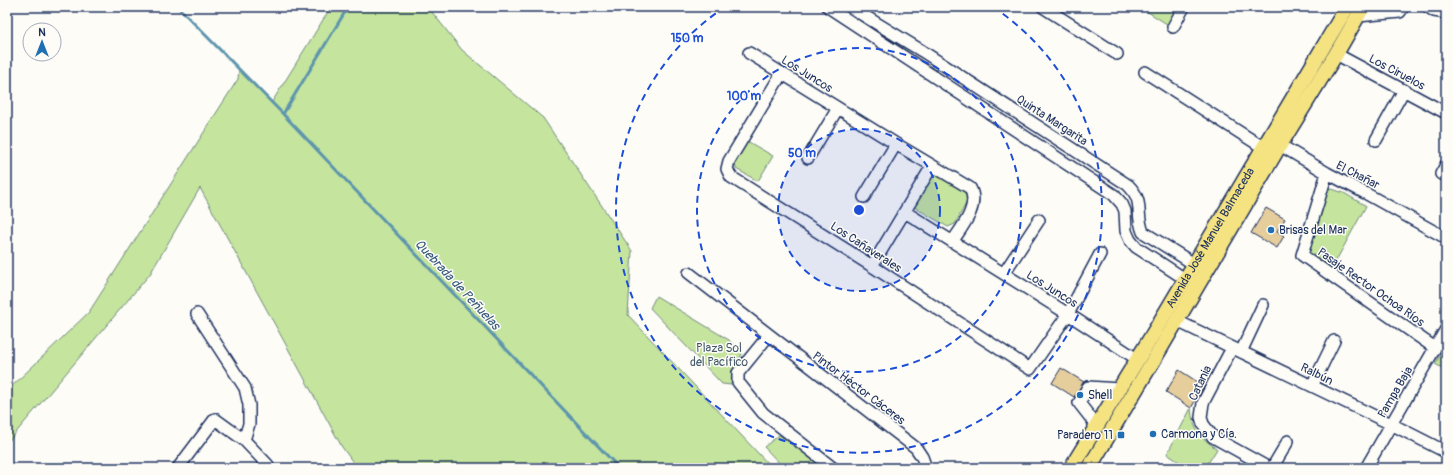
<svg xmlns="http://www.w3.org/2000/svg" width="1453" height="475" font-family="Pangolin,sans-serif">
  <rect width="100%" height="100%" fill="#fdfcf7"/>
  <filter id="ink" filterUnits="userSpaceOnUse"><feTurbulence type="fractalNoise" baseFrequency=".025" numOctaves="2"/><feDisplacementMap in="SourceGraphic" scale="8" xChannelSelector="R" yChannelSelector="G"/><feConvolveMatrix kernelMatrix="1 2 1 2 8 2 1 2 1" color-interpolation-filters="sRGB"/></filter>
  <g filter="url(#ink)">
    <path fill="#c5e49d" stroke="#708a7e" d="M331,7H428L462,50L543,118L632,251L628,315L772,468H357L342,447L200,188L150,274L7,443V391L89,312L238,79L239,69L272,102Z
      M1140,7H1181L1170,26Z
      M747,141L773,156L758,181L736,169L735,161Z
      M937,172L967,191L969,198L955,224L948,227L914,207L931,174Z
      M1326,187L1344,193L1366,206L1332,268L1307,252Z
      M656,296L729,340L742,354L732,371L731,385L722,384L650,308Z
      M1446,345V370L1435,364Z
      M1191,408C1193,430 1200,437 1217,449L1205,468H1188L1167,454Z
      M779,435L825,468H784L764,447Z"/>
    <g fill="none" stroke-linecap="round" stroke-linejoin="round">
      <path stroke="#5d95ad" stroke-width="3" d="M178,7L283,114
        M348,7L283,114L619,468"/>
    </g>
    <path fill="#e6cd9c" stroke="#1b2f5e" d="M1266,208L1285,219L1277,231L1284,236L1277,248L1251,233Z
      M1061,368L1084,382L1074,397L1052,383Z
      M1179,370L1204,386L1191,408L1166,392Z"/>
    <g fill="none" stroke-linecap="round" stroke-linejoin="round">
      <defs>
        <path id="minor" d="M828,7L1114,195L1122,204L1125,211L1126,231L1130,240L1136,247L1185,279
          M850,7L922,51L1128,185C1145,202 1135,212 1143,232L1194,264
          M1043,7L1117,54
          M1428,7L1434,11L1446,13
          M1358,16L1400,12L1403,7
          M1173,27L1184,7
          M749,53L896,144L970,188C980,206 962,227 952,242
          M1336,54L1446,113
          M1145,72L1264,148
          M782,73L729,161L727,169L731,177L872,266L1030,369L1068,314L1100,254
          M1277,139L1280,145L1327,173L1365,193L1446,238
          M1376,140L1404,90
          M808,158L838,108
          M1327,173L1302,255L1435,348
          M1441,174L1446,165
          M864,197L896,144
          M905,212L1068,314L1137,359
          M872,266L932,166
          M689,273L916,448L922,457L926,468
          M1004,273L1039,220
          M1177,321L1391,424L1446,452
          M769,335L738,373V382L763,413L833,468
          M1232,348L1203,403L1201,417L1203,424L1213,437L1269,468
          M1241,352L1263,305
          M1312,386L1334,341
          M1097,426L1079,403L1088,387L1120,389
          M244,440L268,465
          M178,468L215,419L244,440L249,424V405L245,388L197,314
          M1272,468L1288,441
          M1366,468L1446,329"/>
        <g id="major">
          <path id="s1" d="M1071,468L1150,339L1347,7"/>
          <path d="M1089,468L1162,346L1280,145L1336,54L1363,7"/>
        </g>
      </defs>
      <use href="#minor" stroke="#1b2f5e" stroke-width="14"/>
      <use href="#major" stroke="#1b2f5e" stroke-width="17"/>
      <use href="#minor" stroke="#fdfcf7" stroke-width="11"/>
      <use href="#major" stroke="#f5e382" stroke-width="14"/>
    </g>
  </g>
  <circle cx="859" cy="210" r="81" fill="#1d4ed8" fill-opacity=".12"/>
  <g fill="none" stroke="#1d4ed8" stroke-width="2" stroke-dasharray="7 5">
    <circle cx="859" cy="210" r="81"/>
    <circle cx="859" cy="210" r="162"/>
    <path d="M993 7A243 243 0 1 1 725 7"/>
  </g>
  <g fill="#1f6fb2" stroke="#fdfcf7" stroke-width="1.5">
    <circle cx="1271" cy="230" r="4"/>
    <circle cx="1080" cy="395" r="4"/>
    <circle cx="1153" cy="434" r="4"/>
    <rect x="1117" y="431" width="8" height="8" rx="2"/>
  </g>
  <g text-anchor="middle" stroke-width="3" stroke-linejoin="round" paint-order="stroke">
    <g font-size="12" fill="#1b2f5e" stroke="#fdfcf7">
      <text transform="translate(1397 72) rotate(28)" y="4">Los Ciruelos</text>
      <text transform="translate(807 74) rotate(32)" y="4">Los Juncos</text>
      <text transform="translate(1052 120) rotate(33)" y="4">Quinta Margarita</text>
      <text transform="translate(1358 175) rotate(27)" y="4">El Chañar</text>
      <text dy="4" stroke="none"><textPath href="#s1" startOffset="269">Avenida José Manuel Balmaceda</textPath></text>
      <text transform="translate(866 247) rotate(33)" y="4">Los Cañaverales</text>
      <text transform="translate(1371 287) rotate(35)" y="4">Pasaje Rector Ochoa Ríos</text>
      <text transform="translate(1052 289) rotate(32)" y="4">Los Juncos</text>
      <text transform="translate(1317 374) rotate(26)" y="4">Ralbún</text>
      <text transform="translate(1200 383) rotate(-65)" y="4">Catania</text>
      <text transform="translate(859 388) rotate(37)" y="4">Pintor Héctor Cáceres</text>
      <text transform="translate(1395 392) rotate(-60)" y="4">Pampa Baja</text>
    </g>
    <g font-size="12" fill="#1b2f5e" stroke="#fdfcf7" text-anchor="start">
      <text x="1279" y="234">Brisas del Mar</text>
      <text x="1088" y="399">Shell</text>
      <text x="1161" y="438">Carmona y Cía.</text>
      <text x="1113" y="439" text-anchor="end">Paradero 11</text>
    </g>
    <g font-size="12" fill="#465c6e" stroke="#fdfcf7">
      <text x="719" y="352">Plaza Sol<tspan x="719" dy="14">del Pacífico</tspan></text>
    </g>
    <g font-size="13" font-style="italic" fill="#365a7f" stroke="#fdfcf7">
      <text transform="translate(458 284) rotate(47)" y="5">Quebrada de Peñuelas</text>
    </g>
  </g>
  <circle cx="859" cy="210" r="6" fill="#1d4ed8" stroke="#fdfcf7" stroke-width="2"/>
  <g font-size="12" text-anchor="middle" font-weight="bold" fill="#1d4ed8" stroke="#fdfcf7" stroke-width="3" stroke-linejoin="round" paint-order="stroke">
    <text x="687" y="42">150 m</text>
    <text x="744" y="100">100 m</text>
    <text x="802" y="157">50 m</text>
  </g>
  <rect width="1453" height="475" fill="none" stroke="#fdfcf7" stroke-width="24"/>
  <rect x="12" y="12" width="1429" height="451" fill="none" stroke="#1b2f5e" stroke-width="1.5" filter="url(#ink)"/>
  <g transform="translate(42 42)"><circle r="19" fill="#fdfcf7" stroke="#a3aaba"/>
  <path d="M0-3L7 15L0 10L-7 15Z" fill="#1f6fb2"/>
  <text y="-6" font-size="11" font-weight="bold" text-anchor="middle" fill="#1b2f5e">N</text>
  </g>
</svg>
